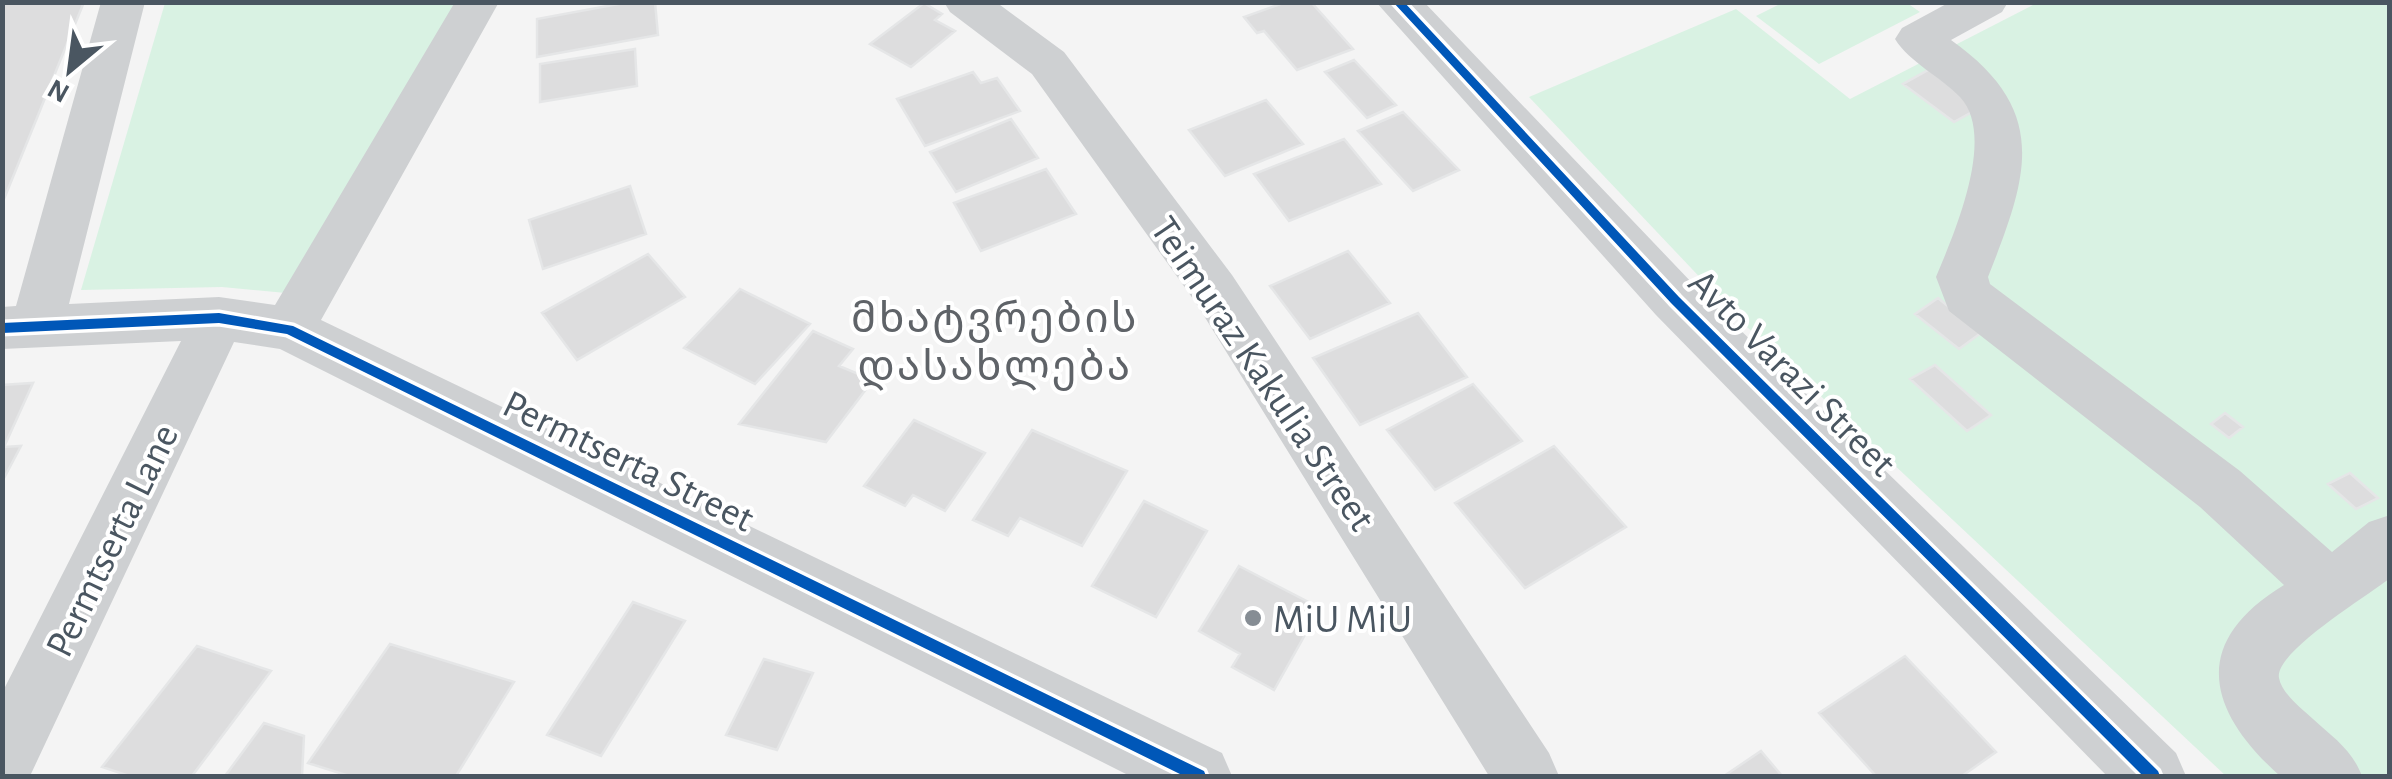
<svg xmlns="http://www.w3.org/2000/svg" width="2392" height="779" font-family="'Alegreya Sans','Noto Sans Georgian',sans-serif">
  <rect width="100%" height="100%" fill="#f4f4f4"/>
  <path fill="#d9f2e3" d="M1784,2L1907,3L1920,12L1819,64L1756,16Z
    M165,3H461L286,293L222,287L81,290Z
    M2037,3H2389V776H2226L1746,326L1529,97L1736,9L1850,99Z"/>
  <path fill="#ddddde" stroke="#e5e6e7" stroke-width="2.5" d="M2,2H84L2,204Z
    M629,2H655L658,35L537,57V19Z
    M1286,2H1311L1353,49L1297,70L1264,31L1257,33L1244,17Z
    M924,3L942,14L935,20L955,31L911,67L870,44Z
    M635,49L637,86L540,102V64Z
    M1354,60L1396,105L1367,118L1325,72Z
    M1930,69L1981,107L1954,122L1903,84Z
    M973,72L981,83L997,78L1020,111L925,146L897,99Z
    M1266,100L1303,144L1225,176L1189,130Z
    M1403,112L1459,170L1413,191L1358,131Z
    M1011,119L1038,158L956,192L930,152Z
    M1344,139L1381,184L1289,221L1254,174Z
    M1046,169L1076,214L981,251L954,203Z
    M630,186L646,234L543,269L529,220Z
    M1348,251L1390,303L1310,339L1270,286Z
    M648,254L685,297L577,360L542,313Z
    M740,289L810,324L755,384L684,348Z
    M1938,298L1981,333L1959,349L1915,314Z
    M1418,313L1467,377L1360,425L1313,358Z
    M813,331L853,349L839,366L873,380L826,442L739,424Z
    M1935,365L1991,415L1967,431L1910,379Z
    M33,383L4,447L21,446L2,482V385Z
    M1473,384L1522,441L1435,490L1387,430Z
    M2225,413L2243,427L2229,438L2211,424Z
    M914,420L985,453L945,511L913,495L905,506L864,486Z
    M1032,430L1127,471L1082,546L1020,518L1008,536L973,520Z
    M1554,446L1626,527L1525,588L1455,503Z
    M2350,473L2378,498L2356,509L2328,484Z
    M1144,501L1207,531L1156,617L1092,586Z
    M1239,566L1320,608L1274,690L1232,667L1240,654L1199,631Z
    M633,602L685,621L601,756L547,735Z
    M390,644L514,682L456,776H349L308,763Z
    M197,646L271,671L192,776H129L102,767Z
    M1905,656L1996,752L1962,776H1876L1819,713Z
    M764,659L813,673L777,750L726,735Z
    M264,723L304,736L302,776H225Z
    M1761,751L1782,776H1724Z"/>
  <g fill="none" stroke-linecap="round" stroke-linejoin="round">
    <path fill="#ced0d2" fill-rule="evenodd" d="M101,2H145L69,304L219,297L275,305L455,2H499L321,320L1222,753L1232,776H1130L280,349L234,342L30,776H2V693L181,341L2,349V307L16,306Z
      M944,2H996L1064,52L1232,275L1549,753L1559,776H1489L1196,303L1032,74L950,12Z
      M1376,2H1424L1694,285L2176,753L2186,776H2107L1656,315Z
      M1950,2H2008L2002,12L1951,40C2051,111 2028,176 1988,277L1990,284L2240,471L2332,552L2369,522L2390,515V578C2368,596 2274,652 2279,678C2282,694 2302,709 2313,719C2334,738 2352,750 2362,776H2280C2206,710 2190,642 2284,585L2200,507L1949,311L1936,277C1954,234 1997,136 1960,97C1940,76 1910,63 1895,39L1902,28Z"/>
    <defs>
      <path id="cycleway" d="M1393,2H1404L1679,297L2158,771L2160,776H2143L1671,303Z
        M219,313L293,326L1204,771L1206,776H1184L287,334L219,323L2,333V323Z"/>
    </defs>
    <use href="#cycleway" stroke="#fff" stroke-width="7"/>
    <use href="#cycleway" fill="#0057b8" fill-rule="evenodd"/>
  </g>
  <circle fill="#868d94" stroke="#fff" stroke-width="4" cx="1253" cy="618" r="10"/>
  <g text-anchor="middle" stroke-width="8" stroke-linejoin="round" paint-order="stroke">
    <g font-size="40" fill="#4a5661" stroke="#fff">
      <text transform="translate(1793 372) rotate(45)" y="14">Avto Varazi Street</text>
      <text transform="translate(1264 373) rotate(56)" y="14">Teimuraz Kakulia Street</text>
      <text transform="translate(629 460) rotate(26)" y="14">Permtserta Street</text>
      <text transform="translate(111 540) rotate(-64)" y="14">Permtserta Lane</text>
    </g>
    <g font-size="40" fill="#4a5661" stroke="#fff" text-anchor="start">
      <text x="1273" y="632">MiU MiU</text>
    </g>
    <g font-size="42" letter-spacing="2.5" fill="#5f6368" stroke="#fff">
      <text x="995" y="332">მხატვრების<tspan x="995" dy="48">დასახლება</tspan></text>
    </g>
  </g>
  <rect width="2392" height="779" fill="none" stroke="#4a5661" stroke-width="10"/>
  <g transform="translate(70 70) rotate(209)" stroke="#ffffff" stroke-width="8" paint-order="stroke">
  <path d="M0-8L18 38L0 25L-18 38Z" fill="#4a5661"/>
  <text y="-15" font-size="28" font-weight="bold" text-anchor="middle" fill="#4a5661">N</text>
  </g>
</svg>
